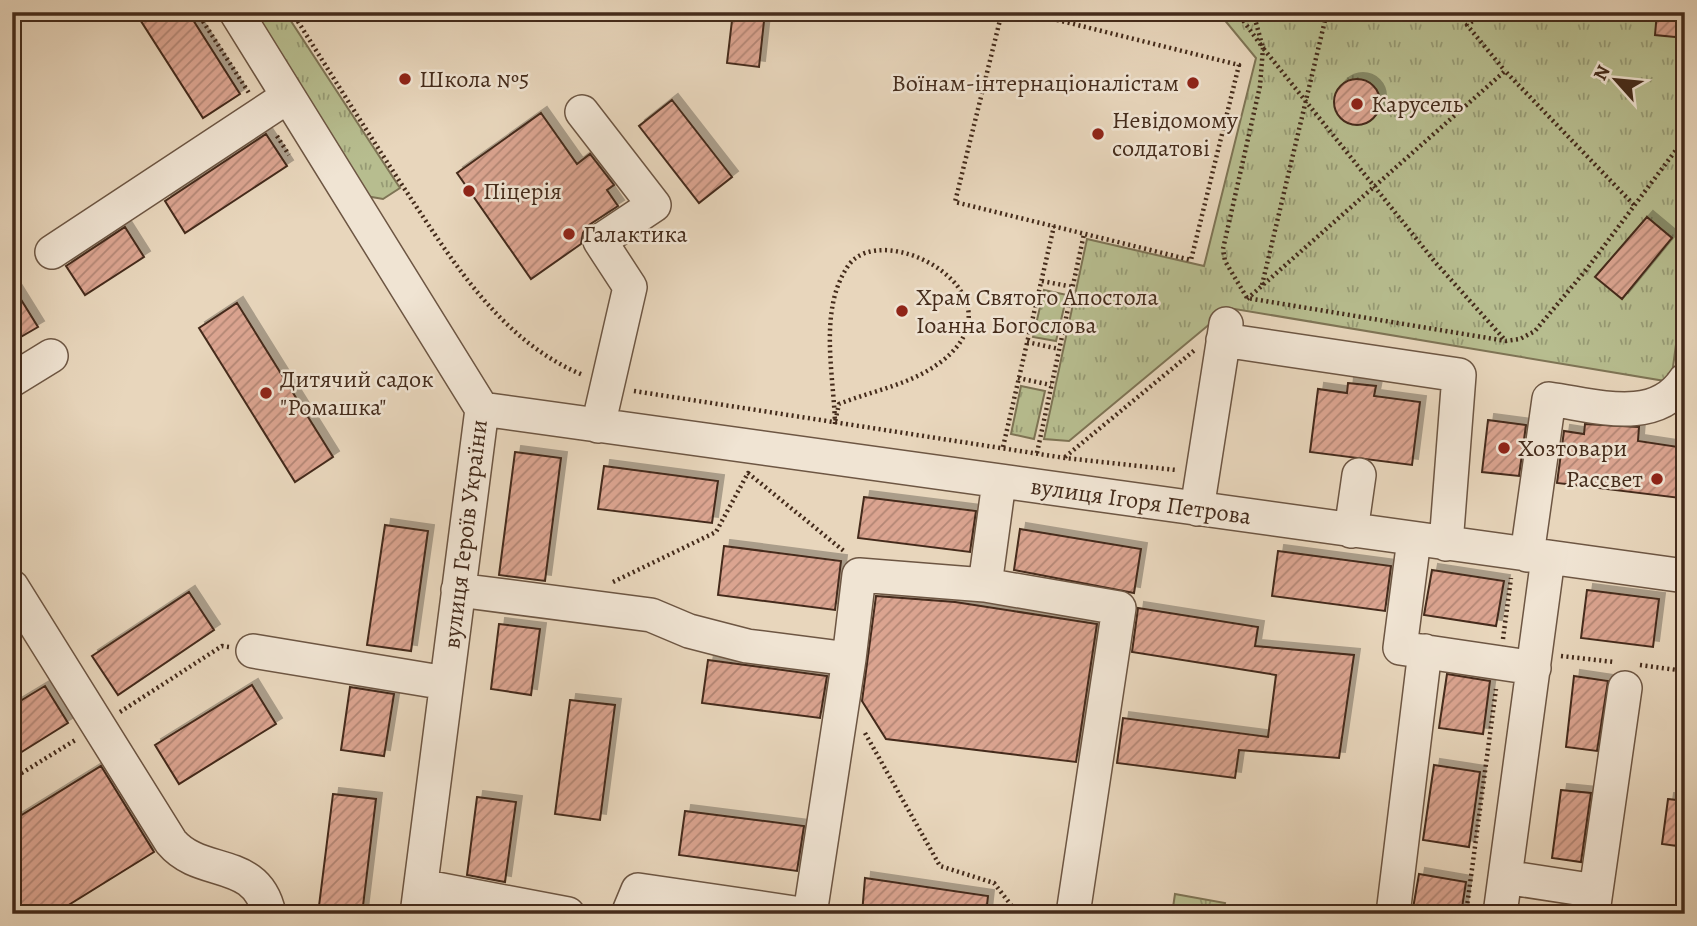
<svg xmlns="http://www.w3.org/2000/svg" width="1697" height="926" font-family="Alegreya,serif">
  <defs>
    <pattern id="grass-tufts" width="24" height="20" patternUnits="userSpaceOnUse" patternTransform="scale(1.75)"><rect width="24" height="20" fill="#b7bd8f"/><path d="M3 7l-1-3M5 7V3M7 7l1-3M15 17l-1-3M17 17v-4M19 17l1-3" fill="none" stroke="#969a74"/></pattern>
    <pattern id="building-hatch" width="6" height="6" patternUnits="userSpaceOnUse" patternTransform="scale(1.75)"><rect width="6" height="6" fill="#dba490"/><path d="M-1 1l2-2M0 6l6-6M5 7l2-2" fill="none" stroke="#b38675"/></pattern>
    <filter id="shadow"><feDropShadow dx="6" dy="-6" stdDeviation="0" flood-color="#0004"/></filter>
  </defs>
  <rect width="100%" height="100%" fill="#e8d6bc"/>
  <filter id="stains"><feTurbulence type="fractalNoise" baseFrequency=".00286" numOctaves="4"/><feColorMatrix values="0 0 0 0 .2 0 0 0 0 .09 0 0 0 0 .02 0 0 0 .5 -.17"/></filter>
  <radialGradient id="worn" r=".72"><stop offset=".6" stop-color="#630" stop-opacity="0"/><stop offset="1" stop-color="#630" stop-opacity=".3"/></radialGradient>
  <path fill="url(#grass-tufts)" stroke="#7e7455" stroke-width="2" d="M248,12H285L400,188L383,199L366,196Z
    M1218,12H1685V277L1671,382L1229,308L1069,441L1044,439L1087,239L1204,266L1256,58Z
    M1044,290L1067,295L1056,341L1033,337Z
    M1021,386L1045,391L1034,439L1011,434Z
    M1175,894L1225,903L1223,914H1172Z"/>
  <path fill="url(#building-hatch)" stroke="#442b1b" stroke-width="2" filter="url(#shadow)" d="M149,12H188L240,94L203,118L139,18Z
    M733,12H765L759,67L727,63Z
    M1657,12H1685V38L1655,35Z
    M1334 102a23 23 0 1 1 46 0a23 23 0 1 1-46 0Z
    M672,100L732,177L699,203L639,126Z
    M541,113L577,164L590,154L614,185L607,190L618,206L589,225L583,233L581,244L531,279L457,173Z
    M266,134L287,166L185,233L165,201Z
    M1647,217L1672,238L1622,299L1595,277Z
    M125,227L144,257L85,295L66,266Z
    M12,285L38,327L12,342Z
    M237,303L333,457L295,482L199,328Z
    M1348,383L1376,386L1374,396L1420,402L1412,465L1310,452L1318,389L1347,393Z
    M1488,420L1526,425L1519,476L1482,472Z
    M1585,424L1639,427L1638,441L1685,448L1680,498L1557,483L1564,431L1584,434Z
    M515,452L561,458L545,581L499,575Z
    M604,466L718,481L712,523L598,509Z
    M864,497L976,511L970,552L858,538Z
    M385,525L428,531L411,651L367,645Z
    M1020,529L1141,549L1134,593L1014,570Z
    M724,546L841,561L835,610L718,595Z
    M1278,551L1391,566L1385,611L1272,596Z
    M1432,570L1504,581L1496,626L1424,615Z
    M1587,590L1659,599L1653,647L1581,638Z
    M189,592L214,630L118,695L92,656Z
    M876,596L955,602L1097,624L1076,762L886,739L862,701Z
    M1138,608L1258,627L1255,646L1354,655L1339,758L1239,750L1235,778L1117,763L1123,718L1268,737L1276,675L1132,652Z
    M499,624L540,629L531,695L491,689Z
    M708,660L827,676L820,718L702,703Z
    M1447,674L1490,681L1483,734L1439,728Z
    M1574,676L1608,681L1597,751L1566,747Z
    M252,685L276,724L179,784L155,745Z
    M45,686L68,723L12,758V706Z
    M350,687L394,694L384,756L341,750Z
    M570,700L615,705L600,820L555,814Z
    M1434,765L1480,772L1469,847L1423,840Z
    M101,766L154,852L54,914H12V821Z
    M1561,790L1591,793L1581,862L1552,858Z
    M333,794L376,799L362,914H318Z
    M477,797L516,802L505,882L467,875Z
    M1668,799L1685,801V847L1662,844Z
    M685,811L804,826L797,871L679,855Z
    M1419,874L1466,882L1461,914H1412Z
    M865,878L988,896L986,914H862Z"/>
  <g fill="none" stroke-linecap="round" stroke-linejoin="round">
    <defs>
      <path id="minor" d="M236,12L482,409L417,914
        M582,112L654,205L600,241L630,287L598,426
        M52,252L287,97
        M1223,340L1459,375L1446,544
        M12,380L51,356
        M482,409L1685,576
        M999,482L985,585L1119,608L1073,914
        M1197,509L1226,324
        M1351,531L1359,475
        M1414,539L1400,648L1534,668
        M1527,555L1549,399C1595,405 1655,426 1685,380
        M12,587L171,842C201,878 257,856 269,914
        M458,590L651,615L689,631L747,646L849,659L810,914
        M253,651L446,683
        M849,659L859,575L985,585
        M1505,877L1596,891L1593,912
        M421,886L568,914
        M1596,891L1625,688
        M628,914L638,890L801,914
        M1393,914L1425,651
        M1500,914L1548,558"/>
    </defs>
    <use href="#minor" stroke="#6d5643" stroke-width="36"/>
    <path stroke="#442b1b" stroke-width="4.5" stroke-dasharray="2 3.5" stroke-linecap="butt" d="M197,12L249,93
      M292,12C329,71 366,130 404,188C452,260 500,341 583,375
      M1002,12L955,202L1191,260L1239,65L1025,12
      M1237,12L1263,48L1260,86L1223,249L1225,261L1247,298L1506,341L1520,339L1535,331L1586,270L1685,138
      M1253,12L1263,48L1435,262L1505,340
      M1486,12L1467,25L1505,71
      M277,136L289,155
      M1042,281L1073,287
      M1262,285L1327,12
      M1247,299L1505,71L1634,205
      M1027,342L1059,349
      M1018,378L1051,385
      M634,391L1065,458L1176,470
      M835,424C834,375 818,310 848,266C882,216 1028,294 942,361C911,385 874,390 839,404L835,422
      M1003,447L1054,226
      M1037,453L1084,234
      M1065,457L1196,349
      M613,582L716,532L748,473L845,552
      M1503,639L1511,578
      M1561,656L1614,662
      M1640,665L1685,671
      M120,712L222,646L229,647
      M865,733L940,866L994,883L1018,914
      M12,779L77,739
      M1466,914L1496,689"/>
    <use href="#minor" stroke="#f0e4d3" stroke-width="33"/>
  </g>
  <g fill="#8f2418" stroke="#f0e4d3" stroke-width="2.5">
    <circle cx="405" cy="79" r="7"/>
    <circle cx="1193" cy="83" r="7"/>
    <circle cx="1357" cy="104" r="7"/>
    <circle cx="1098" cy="134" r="7"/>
    <circle cx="469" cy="191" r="7"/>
    <circle cx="569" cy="234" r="7"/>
    <circle cx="902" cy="311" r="7"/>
    <circle cx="266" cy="393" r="7"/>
    <circle cx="1504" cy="448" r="7"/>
    <circle cx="1657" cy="479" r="7"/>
  </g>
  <g text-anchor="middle" stroke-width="5" stroke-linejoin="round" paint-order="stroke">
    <g font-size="24" fill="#442b1b" stroke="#f0e4d3" text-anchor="start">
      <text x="419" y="87">Школа №5</text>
      <text x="1179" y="91" text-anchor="end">Воїнам-інтернаціоналістам</text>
      <text x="1371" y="112">Карусель</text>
      <text x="1112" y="128">Невідомому<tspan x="1112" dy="28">солдатові</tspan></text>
      <text x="483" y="199">Піцерія</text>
      <text x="583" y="242">Галактика</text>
      <text x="916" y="305">Храм Святого Апостола<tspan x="916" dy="28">Іоанна Богослова</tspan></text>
      <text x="280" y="387">Дитячий садок<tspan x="280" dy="28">"Ромашка"</tspan></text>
      <text x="1518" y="456">Хозтовари</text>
      <text x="1643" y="487" text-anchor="end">Рассвет</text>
    </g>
    <g font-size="24" fill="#442b1b" stroke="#f0e4d3">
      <text transform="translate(1141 501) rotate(8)" y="8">вулиця Ігоря Петрова</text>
      <text transform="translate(465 534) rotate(-83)" y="8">вулиця Героїв України</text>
    </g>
  </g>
  <rect width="1697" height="926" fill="none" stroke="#e8d6bc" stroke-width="42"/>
  <rect x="14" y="14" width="1669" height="898" fill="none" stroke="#442b1b" stroke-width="3.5"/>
  <rect x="21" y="21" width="1655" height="884" fill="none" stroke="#442b1b" stroke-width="2"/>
  <g transform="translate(1616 80) rotate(297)" stroke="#f0e4d3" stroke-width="5" paint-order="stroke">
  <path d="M0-5L12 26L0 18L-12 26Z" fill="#442b1b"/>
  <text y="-10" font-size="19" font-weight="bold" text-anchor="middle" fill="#442b1b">N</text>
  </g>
  <rect width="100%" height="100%" filter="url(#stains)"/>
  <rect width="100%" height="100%" fill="url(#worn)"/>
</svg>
